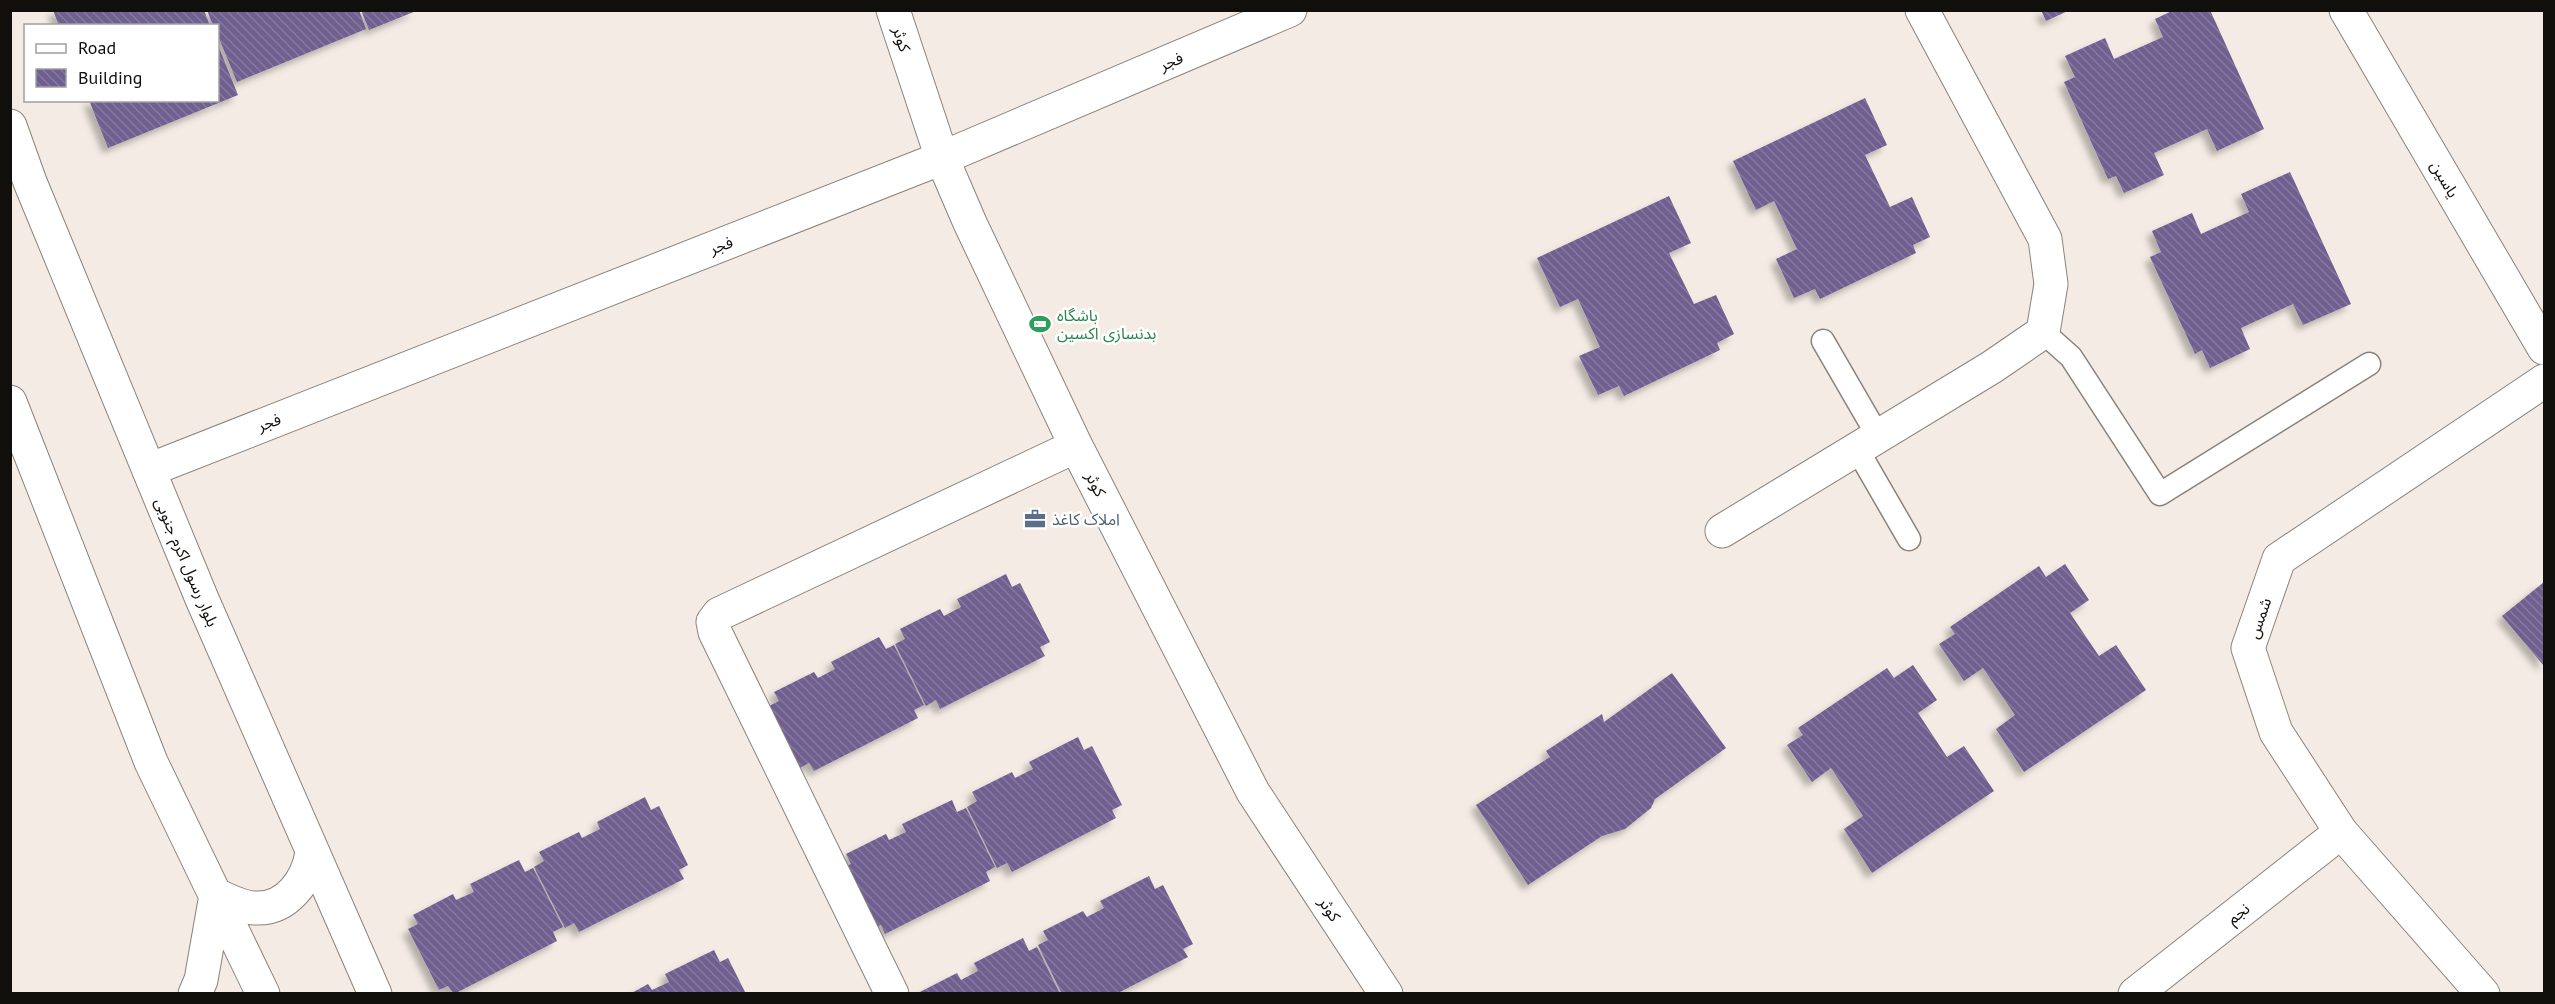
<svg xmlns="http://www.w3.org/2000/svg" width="2555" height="1004" font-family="'PT Sans','Noto Sans Arabic',sans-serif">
  <defs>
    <pattern id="building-back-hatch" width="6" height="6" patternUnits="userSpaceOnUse" patternTransform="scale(1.5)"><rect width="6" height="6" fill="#6f5e91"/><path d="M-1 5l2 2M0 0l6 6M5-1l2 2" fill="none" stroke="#85799c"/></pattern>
    <filter id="shadow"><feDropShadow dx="-5.5" dy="5.5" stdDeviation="3" flood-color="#0004"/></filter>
  </defs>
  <rect width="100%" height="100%" fill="#f4ece4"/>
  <path fill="url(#building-back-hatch)" filter="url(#shadow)" d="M53,10H204L210,26H59Z
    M207,10H359L366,29L237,82L218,36V26H213Z
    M361,10H416V11L369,30Z
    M2041,10H2070L2046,21Z
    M2174,10H2210L2264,129L2217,151L2207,129L2154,153L2164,175L2124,193L2116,176L2108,179L2064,82L2075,77L2065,56L2105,38L2114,59L2163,37L2155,19Z
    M218,45L238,95L108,148L89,100H218Z
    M1865,98L1887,145L1865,155L1890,207L1912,197L1930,237L1913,245L1916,253L1820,299L1815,289L1794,298L1776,259L1797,249L1774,201L1756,210L1733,161Z
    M2290,172L2351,304L2303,325L2293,304L2241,328L2250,349L2210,368L2202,350L2195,354L2150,257L2161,252L2152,231L2192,213L2201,234L2249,212L2241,194Z
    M1669,196L1691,243L1669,253L1694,304L1716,295L1734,334L1717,343L1720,350L1624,396L1619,386L1598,395L1579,356L1600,347L1578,299L1560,307L1537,258Z
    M2065,564L2089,600L2070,613L2099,656L2116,645L2146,690L2024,772L1996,729L2015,715L1983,668L1964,681L1939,644L1955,634L1950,627L2039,566L2046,577Z
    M1006,574L1012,587L1020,583L1050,642L1040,647L1045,656L940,709L936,700L926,706L895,644L905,639L900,629L940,609L944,616L961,607L957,599Z
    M2544,582V666L2502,616Z
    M879,637L886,649L894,645L924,705L914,710L918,718L814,771L809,763L800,768L769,706L779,701L774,692L814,672L818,678L835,669L831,662Z
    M1913,665L1937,700L1918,713L1947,757L1964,746L1994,791L1872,873L1844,829L1863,816L1831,768L1812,782L1787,745L1803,735L1798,728L1887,668L1894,678Z
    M1672,673L1726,748L1655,799L1651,808L1625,829L1602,836L1528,885L1476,805L1550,757L1546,751L1602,714L1604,722Z
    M1078,737L1084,750L1092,746L1122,805L1112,810L1116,818L1012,872L1007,863L997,868L967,807L977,801L972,792L1012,772L1015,778L1033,769L1029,762Z
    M645,797L651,810L659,806L688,865L679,870L684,879L579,932L574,923L565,928L534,867L544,861L539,852L579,832L582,838L600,829L597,822Z
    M952,800L957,812L966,808L995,867L986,872L990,881L885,934L881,925L871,930L840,869L851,864L846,854L886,834L889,840L906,832L902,824Z
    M519,860L525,872L533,868L563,927L553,932L557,941L454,994L448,986L439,990L408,929L418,924L413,915L453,894L456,900L474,892L470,884Z
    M1149,876L1155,889L1163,885L1193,944L1183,949L1188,957L1116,994H1062L1038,945L1048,940L1043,931L1083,911L1087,917L1104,908L1100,901Z
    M1023,938L1029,951L1037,947L1060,994H916L957,973L961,980L978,971L974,963Z
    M714,950L720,962L728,958L746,994H630L648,984L652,990L669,982L665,974Z"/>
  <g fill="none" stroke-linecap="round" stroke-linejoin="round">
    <defs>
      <path id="lane" d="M2043,332L2071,357L2160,494L2369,364
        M1823,341L1878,436
        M1857,449L1909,539"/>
      <path id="street" d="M893,10L942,158L970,223L1076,446L1253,792L1386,994
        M2346,10L2544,348
        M149,470L942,158L1290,10
        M1722,531L1992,367L2043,332L2051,284L2045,239L1922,10
        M892,994L715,632L713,622L719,614L1076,446
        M2135,994L2341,832
        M2483,994L2341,832L2276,732L2248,648L2279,559L2544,381"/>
      <path id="secondary" d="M10,126L30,182L202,599L375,994
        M10,402L151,762L263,994
        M195,994L201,980L216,895C228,900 242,908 255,908C287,910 308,880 312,852"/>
    </defs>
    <use href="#lane" stroke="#8a837b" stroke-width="25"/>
    <use href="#street" stroke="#8a837b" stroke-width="35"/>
    <use href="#secondary" stroke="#8a837b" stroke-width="35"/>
    <use href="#lane" stroke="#fff" stroke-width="22"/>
    <use href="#street" stroke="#fff" stroke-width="33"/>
    <use href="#secondary" stroke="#fff" stroke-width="33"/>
  </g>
  <defs>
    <symbol id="stadium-bare" viewBox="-9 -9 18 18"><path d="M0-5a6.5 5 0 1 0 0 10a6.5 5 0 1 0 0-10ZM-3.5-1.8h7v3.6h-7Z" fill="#2e9e5b" stroke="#fff" stroke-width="2.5" paint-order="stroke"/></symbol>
    <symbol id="office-bare" viewBox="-9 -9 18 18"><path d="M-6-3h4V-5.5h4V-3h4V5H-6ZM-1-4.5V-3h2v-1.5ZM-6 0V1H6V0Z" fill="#5c6f8a" stroke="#fff" stroke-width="2.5" paint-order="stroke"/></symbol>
  </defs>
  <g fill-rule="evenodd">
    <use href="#stadium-bare" x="1025" y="309" width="30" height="30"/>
    <use href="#office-bare" x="1020" y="504" width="30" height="30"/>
  </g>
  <g text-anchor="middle" stroke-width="5" stroke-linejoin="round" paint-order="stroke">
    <g font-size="16" fill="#110f0c" stroke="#fff">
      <text transform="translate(902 39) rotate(72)" y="6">کوثر</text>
      <text transform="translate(1171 61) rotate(-23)" y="6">فجر</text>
      <text transform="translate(2445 179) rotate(59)" y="6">یاسین</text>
      <text transform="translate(721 245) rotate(-21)" y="6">فجر</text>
      <text transform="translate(269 422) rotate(-21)" y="6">فجر</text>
      <text transform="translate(1096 484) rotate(63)" y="6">کوثر</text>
      <text transform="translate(187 562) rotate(67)" y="6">بلوار رسول اکرم جنوبی</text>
      <text transform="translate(2259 618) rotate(-71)" y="6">شمس</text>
      <text transform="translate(1330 909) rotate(57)" y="6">کوثر</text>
      <text transform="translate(2238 913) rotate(-38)" y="6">نجم</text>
    </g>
    <g font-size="16" fill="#27864d" stroke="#fff" text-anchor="start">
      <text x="1057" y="321">باشگاه<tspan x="1057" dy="18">بدنسازی اکسین</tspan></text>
    </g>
    <g font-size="16" fill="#4e5e75" stroke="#fff" text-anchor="start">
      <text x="1052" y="525">املاک کاغذ</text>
    </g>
  </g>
  <rect width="2555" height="1004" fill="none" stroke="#110f0c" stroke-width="24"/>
  <rect x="24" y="24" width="195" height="78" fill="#ffffff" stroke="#a09f9e" stroke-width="1.5"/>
  <rect x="36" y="44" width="30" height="9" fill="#ffffff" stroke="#a09f9e" stroke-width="1.5"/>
  <text x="78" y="54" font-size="18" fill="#110f0c">Road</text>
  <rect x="36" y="69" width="30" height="18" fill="url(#building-back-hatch)" stroke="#a09f9e" stroke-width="1.5"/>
  <text x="78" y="84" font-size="18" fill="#110f0c">Building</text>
</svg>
